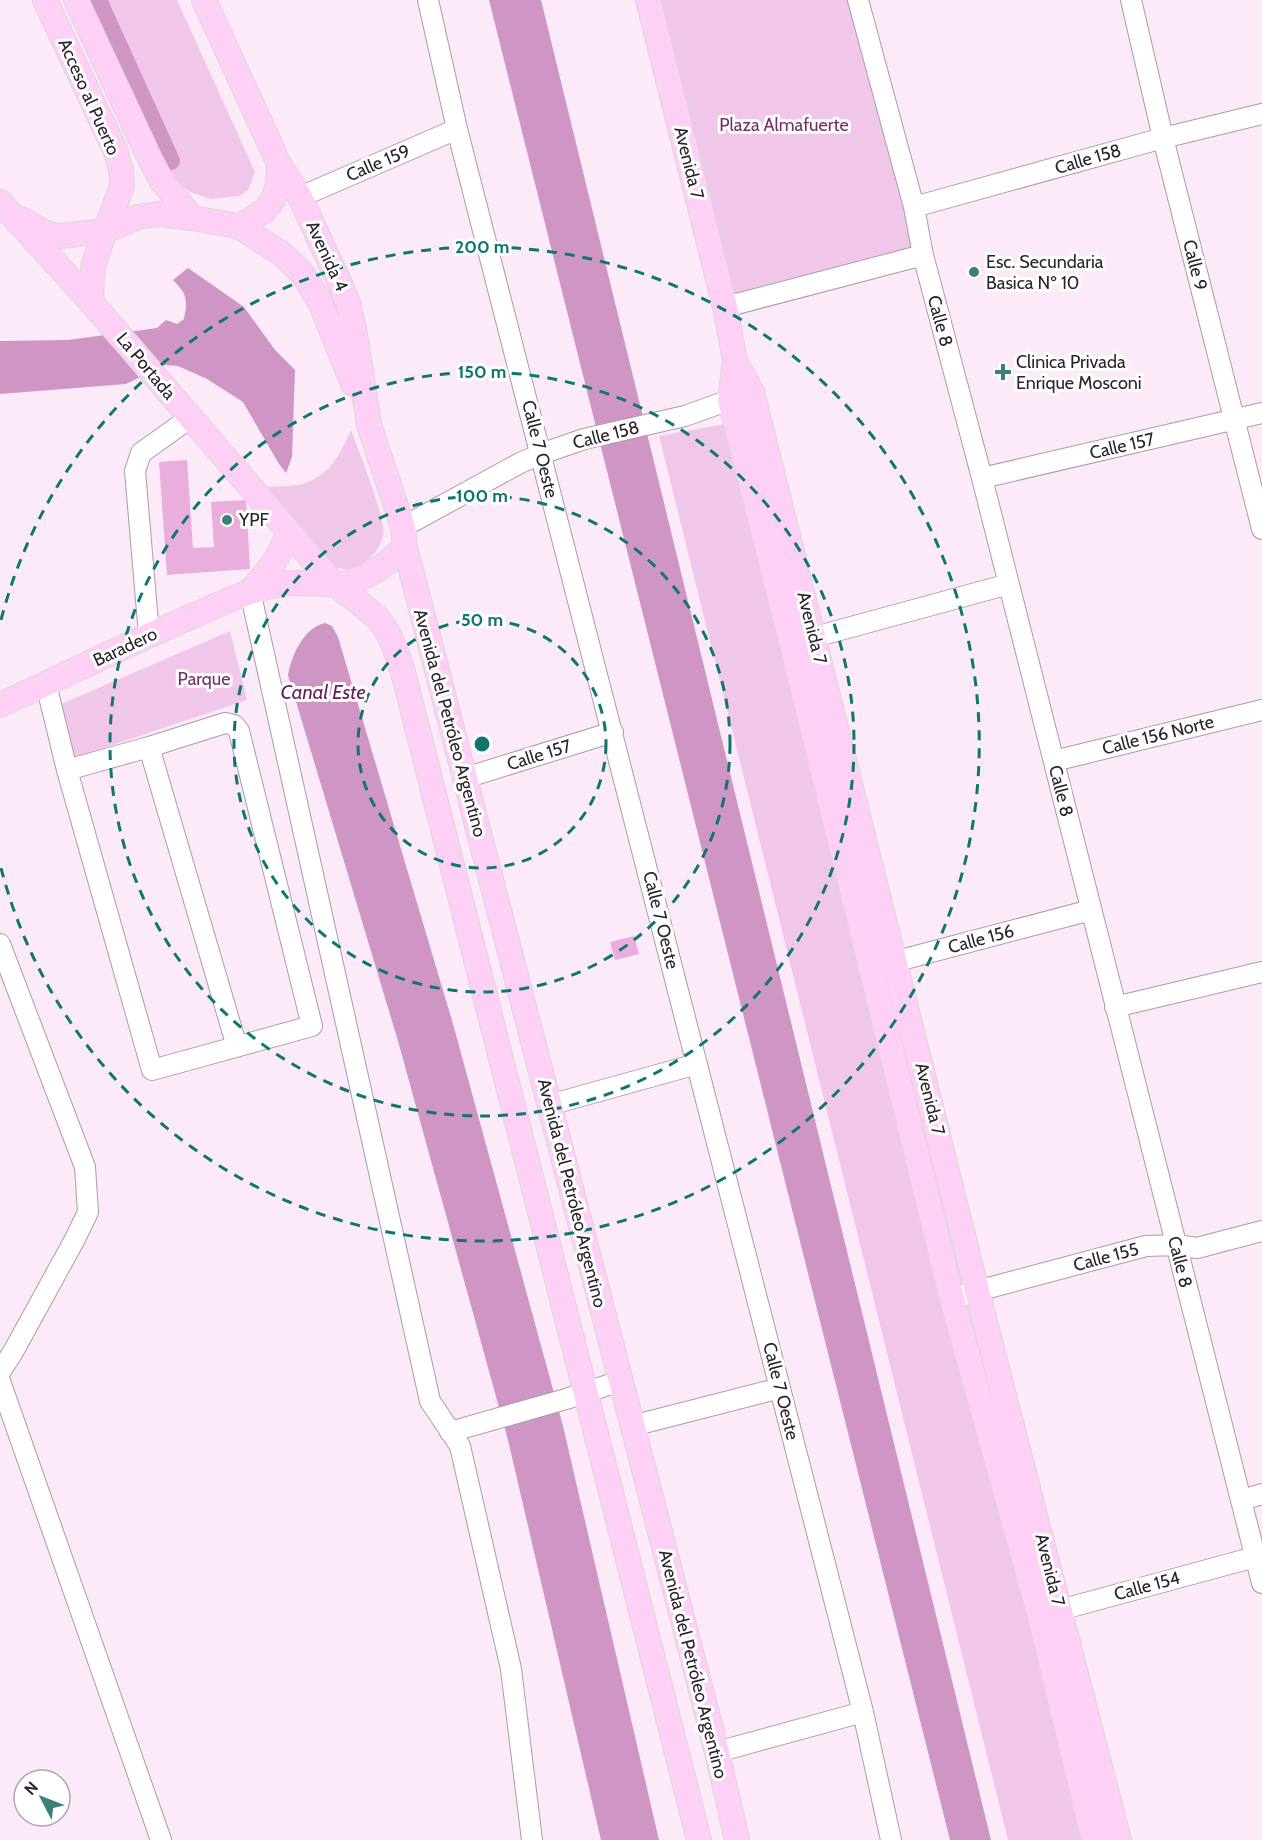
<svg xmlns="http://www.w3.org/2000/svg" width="1262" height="1840" font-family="Cabin,sans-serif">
  <rect width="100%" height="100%" fill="#fdeaf9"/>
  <path fill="#f1c7e9" d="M91,0H177L255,172L248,190L239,196L211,199L190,192L172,178Z
    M654,0H852L915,250L728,297Z
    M730,423L1053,1712L1082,1840H1008L659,436Z
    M351,430C358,450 388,521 383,537C379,549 373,556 364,563C352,573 337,569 325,563L265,487C277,486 291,487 302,484C330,476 340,454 351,430Z
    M230,631L247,700L74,758L59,705Z"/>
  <path fill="#cf95c4" d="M489,0H541L991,1840H950Z
    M188,268L244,307L275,350L295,370L292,457L286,473L279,464L243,402L207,379L178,366L165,365L126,384L0,394V341L68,340L157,328L166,320L177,324L184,319C188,300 187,294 173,280Z
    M325,623L332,626L338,637L453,1024L563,1426L659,1840H601L508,1440L398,1041L288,675C292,655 303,628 325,623Z"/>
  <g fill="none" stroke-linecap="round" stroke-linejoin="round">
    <path stroke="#cf95c4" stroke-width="18" d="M98,0L171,161"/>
  </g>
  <path fill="#e9aede" d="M187,460L193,548L214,547L211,502L246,500L250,569L167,575L159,462Z
    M634,936L639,954L615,960L610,942Z"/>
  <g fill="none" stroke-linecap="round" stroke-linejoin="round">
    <defs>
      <path id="minor" d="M428,0L457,129L863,1712L891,1840
        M858,0L914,207L923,255L982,478L1262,1583
        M1131,0L1163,138L1262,529
        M300,197L457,129
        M914,207L1163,138L1262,114
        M725,307L923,255
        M982,478L1262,413
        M403,527L520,463L541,454L584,439L685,416L743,395
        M250,591L430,1401L460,1446L511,1669L532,1840
        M149,635L135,471L141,453L190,418
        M800,641L1009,584
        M46,684L67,770L152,1070L312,1026L239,731L234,725L225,723L149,747L67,770
        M149,747L237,1047
        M1054,761L1262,710
        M465,778L613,732
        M0,944L85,1167L88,1212L75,1239L13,1352L0,1372
        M882,965L1091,910
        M1115,1007L1262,972
        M549,1105L697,1064
        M952,1299L977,1291L1146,1246L1176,1245L1197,1248L1262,1231
        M0,1381L161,1840
        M632,1426L780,1388
        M450,1432L566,1399L620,1381
        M1242,1500L1262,1494
        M1045,1614L1255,1557
        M717,1752L863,1712"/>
      <path id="major" d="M76,0L150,159L161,180L192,218
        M204,0L279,164L300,197L341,286L349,305L356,340L369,425L403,527L405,547L717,1752L737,1840
        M648,0L725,307L735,361L752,392L977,1291L1119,1840
        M0,202L92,303L314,561C321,569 328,578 336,585C350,597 366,606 379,620C400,644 408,696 417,727L699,1840
        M22,219L45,233L60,236L105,231L122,186L121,170L116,152L45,0
        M238,226C271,212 279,199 279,164
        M92,303C89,273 95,259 105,231L138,217L158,214L192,218L238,226L281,253L302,273L320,302L353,384
        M735,361L730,400L792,644L952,1299L1040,1616L1094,1840
        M250,591C269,572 279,557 289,532
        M0,705C62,677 123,646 186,619C215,606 244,592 275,585C295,581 314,584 334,584C362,584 385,566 405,547"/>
    </defs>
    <use href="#minor" stroke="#ac9ba9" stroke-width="22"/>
    <use href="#major" stroke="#d9d8d8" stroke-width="26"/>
    <use href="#minor" stroke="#fff" stroke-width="20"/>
    <use href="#major" stroke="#fed0f6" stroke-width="24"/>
  </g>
  <g fill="none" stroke="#0f766e" stroke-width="3" stroke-dasharray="10 8">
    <circle cx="482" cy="744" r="124"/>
    <circle cx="482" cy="744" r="248"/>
    <circle cx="482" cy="744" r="372"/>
    <path d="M1 620A497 497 0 1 1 1 868"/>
  </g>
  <g fill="#3b8177" stroke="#fff" stroke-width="2">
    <circle cx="974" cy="272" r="6"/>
    <path d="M1000 363h6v6h6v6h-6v6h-6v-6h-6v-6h6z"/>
    <circle cx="227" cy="520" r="6"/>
  </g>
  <g text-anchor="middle" stroke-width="6" stroke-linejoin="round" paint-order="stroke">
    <g font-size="18" fill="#2b2429" stroke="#fff">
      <text transform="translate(89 97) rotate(66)" y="6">Acceso al Puerto</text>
      <text transform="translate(1088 159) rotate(-16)" y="6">Calle 158</text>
      <text transform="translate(378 163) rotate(-23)" y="6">Calle 159</text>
      <text transform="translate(689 163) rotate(76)" y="6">Avenida 7</text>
      <text transform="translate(327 256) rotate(65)" y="6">Avenida 4</text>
      <text transform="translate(1195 265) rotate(76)" y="6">Calle 9</text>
      <text transform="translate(940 321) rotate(75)" y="6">Calle 8</text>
      <text transform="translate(146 366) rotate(50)" y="6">La Portada</text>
      <text transform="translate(606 435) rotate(-14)" y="6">Calle 158</text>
      <text transform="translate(1122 446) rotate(-13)" y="6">Calle 157</text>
      <text transform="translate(540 449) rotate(76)" y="6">Calle 7 Oeste</text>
      <text transform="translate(812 628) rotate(76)" y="6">Avenida 7</text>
      <text transform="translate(125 647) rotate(-25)" y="6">Baradero</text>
      <text transform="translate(450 723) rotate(75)" y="6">Avenida del Petróleo Argentino</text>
      <text transform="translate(1158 735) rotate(-14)" y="6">Calle 156 Norte</text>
      <text transform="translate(539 755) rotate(-17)" y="6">Calle 157</text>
      <text transform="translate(1061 791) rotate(76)" y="6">Calle 8</text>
      <text transform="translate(661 920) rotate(76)" y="6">Calle 7 Oeste</text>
      <text transform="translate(981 939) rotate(-15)" y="6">Calle 156</text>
      <text transform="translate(930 1099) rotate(76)" y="6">Avenida 7</text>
      <text transform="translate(572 1193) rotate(76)" y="6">Avenida del Petróleo Argentino</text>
      <text transform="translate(1106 1257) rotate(-15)" y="6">Calle 155</text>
      <text transform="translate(1180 1262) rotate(76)" y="6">Calle 8</text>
      <text transform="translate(781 1391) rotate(76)" y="6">Calle 7 Oeste</text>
      <text transform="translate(1050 1570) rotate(76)" y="6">Avenida 7</text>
      <text transform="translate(1147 1586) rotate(-15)" y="6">Calle 154</text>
      <text transform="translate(693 1664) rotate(76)" y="6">Avenida del Petróleo Argentino</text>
    </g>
    <g font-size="18" fill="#74306b" stroke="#fff">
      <text x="784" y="131">Plaza Almafuerte</text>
      <text x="204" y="685">Parque</text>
    </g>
    <g font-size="18" fill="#2b2429" stroke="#fff" text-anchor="start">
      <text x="986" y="268">Esc. Secundaria<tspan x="986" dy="21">Basica Nº 10</tspan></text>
      <text x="1016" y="368">Clinica Privada<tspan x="1016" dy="21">Enrique Mosconi</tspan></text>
      <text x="239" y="526">YPF</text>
    </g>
    <g font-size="20" font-style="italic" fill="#64215c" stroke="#fff">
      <text x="323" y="699">Canal Este</text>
    </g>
  </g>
  <circle cx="482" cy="744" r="9" fill="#0f766e" stroke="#fff" stroke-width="3"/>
  <g font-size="18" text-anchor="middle" font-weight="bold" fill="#0f766e" stroke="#fff" stroke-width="6" stroke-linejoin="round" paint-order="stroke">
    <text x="482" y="253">200 m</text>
    <text x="482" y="378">150 m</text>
    <text x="482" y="502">100 m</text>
    <text x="482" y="626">50 m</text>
  </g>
  <g transform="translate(42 1798) rotate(312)"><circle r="28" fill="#ffffff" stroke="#aaa7a9" stroke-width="1.5"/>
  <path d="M0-4.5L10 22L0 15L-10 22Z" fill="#3b8177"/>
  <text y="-9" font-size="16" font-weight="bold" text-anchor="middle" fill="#2b2429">N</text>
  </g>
</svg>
